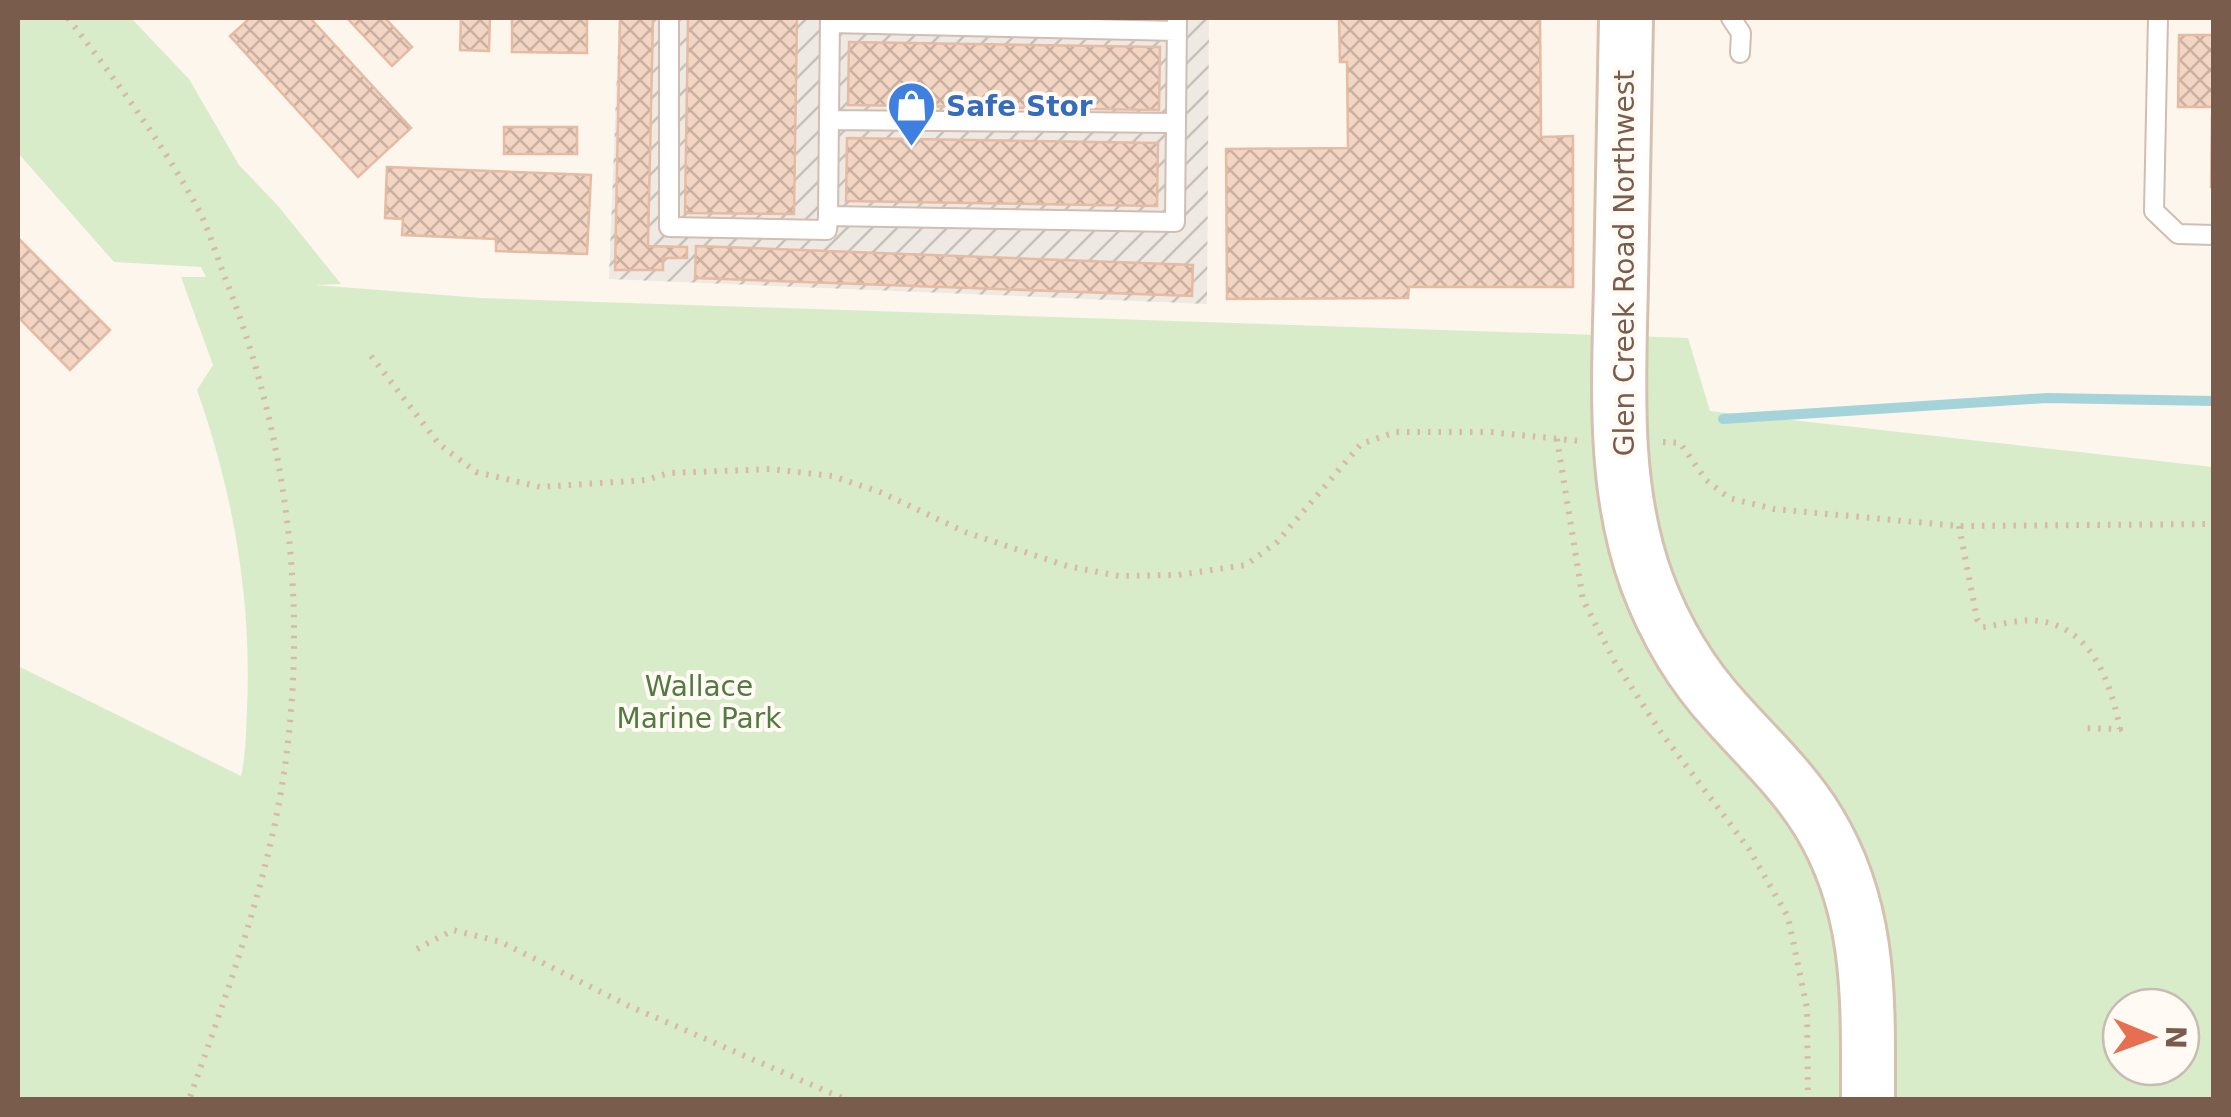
<svg xmlns="http://www.w3.org/2000/svg" width="2231" height="1117" font-family="'DejaVu Sans',sans-serif">
  <defs>
    <pattern id="industrial-furrows" width="10" height="10" patternUnits="userSpaceOnUse" patternTransform="scale(2.5)"><rect width="10" height="10" fill="#efe9e4"/><path d="M-1 1l2-2M0 10L10 0M9 11l2-2" fill="none" stroke="#c7c0bb"/></pattern>
    <pattern id="building-cross-hatch" width="8" height="8" patternUnits="userSpaceOnUse" patternTransform="scale(2.5)"><rect width="8" height="8" fill="#f3d5c3"/><path d="M0 0l8 8M0 8l8-8" fill="none" stroke="#cab0a1"/></pattern>
  </defs>
  <rect width="100%" height="100%" fill="#fdf6ec"/>
  <path fill="url(#industrial-furrows)" d="M619,18H1209L1207,304L609,279Z"/>
  <path fill="#d8ecc9" fill-rule="evenodd" d="M18,18H131L189,79L239,165L279,207L341,284L315,285L481,298L1688,338L1710,411L2213,467V1099H18V666L241,776C246,755 246,730 247,708C252,599 233,492 197,390L213,365L181,277H206L201,267L114,262L18,153ZM2121,1007H2181V1067H2121Z"/>
  <g fill="none" stroke-linecap="round" stroke-linejoin="round">
    <path stroke="#a5d3da" stroke-width="10" d="M1723,419L2047,398L2214,401"/>
  </g>
  <path fill="url(#building-cross-hatch)" stroke="#e6bba3" stroke-width="2.5" d="M250,18H310L411,128L358,177L230,36Z
    M347,18H385L412,47L392,66Z
    M461,18H490L489,51L460,50Z
    M512,18H587V53L512,52Z
    M620,18H653L648,246L687,247V258H663V270H615Z
    M688,18H797L794,214L685,213Z
    M1339,18H1540L1541,137L1573,136V287H1409L1408,298L1227,299L1226,149L1348,148L1347,62H1340Z
    M2179,35H2214V107H2178Z
    M849,42L1160,47L1159,110L848,105Z
    M2212,115H2214V187H2211Z
    M504,127H577V154H504Z
    M847,138L1158,143L1157,206L846,201Z
    M387,167L591,175L587,254L496,251V239L402,235L403,219L385,218Z
    M18,238L110,330L70,370L18,317Z
    M696,246L1193,265L1192,296L695,278Z"/>
  <g fill="none" stroke-linecap="round" stroke-linejoin="round">
    <defs>
      <path id="lane" d="M669,18V227L827,230L828,216
        M830,18L828,216L1175,222L1177,18
        M1731,18L1741,33L1740,53
        M2158,18L2154,211L2178,234L2214,235
        M830,23L1177,31
        M829,120L1176,123"/>
      <path id="secondary" d="M1626,18C1624,106 1622,194 1621,283C1619,383 1612,487 1647,582C1665,630 1691,674 1725,711C1756,746 1793,780 1818,821C1872,909 1868,1000 1868,1100"/>
    </defs>
    <use href="#lane" stroke="#d1beb0" stroke-width="22"/>
    <use href="#secondary" stroke="#d6c0b0" stroke-width="58"/>
    <path stroke="#d9b8a5" stroke-width="6" stroke-dasharray="2.5 8" stroke-linecap="butt" d="M68,18C114,78 159,138 196,205C208,226 215,252 224,275C284,425 307,590 287,750C273,870 229,987 189,1100
      M371,356L439,444L476,472L540,487L646,480L669,473L771,469L832,476L880,492L965,532L1067,566L1119,576L1178,575L1246,565L1277,542L1361,444L1396,432H1490L1580,441
      M1557,439L1583,600L1615,662L1660,731L1749,849L1788,917L1807,1008L1808,1100
      M1663,442L1680,443L1706,480L1729,498L1774,509L1959,526L2214,524
      M1959,526L1977,619L1983,627C2001,625 2022,618 2039,621C2093,628 2111,684 2120,729L2080,728
      M417,949L453,930L501,942L629,1006L847,1100"/>
    <use href="#lane" stroke="#fff" stroke-width="18"/>
    <use href="#secondary" stroke="#fff" stroke-width="52"/>
  </g>
  <defs>
    <symbol id="shop-pin" viewBox="-11 -11 22 30"><path d="M0 17L-7.5 6A9.5 9.5 0 1 1 7.5 6Z" fill="#3f7fe0" stroke="#fffaf3"/><path d="M-5-2.5h2.3a2.7 3.5 0 0 1 5.4 0H5L5.5 6h-11ZM-1.5-2.5h3a1.5 2.3 0 0 0-3 0Z" fill="#fff"/></symbol>
  </defs>
  <g fill-rule="evenodd">
    <use href="#shop-pin" x="884" y="78" width="55" height="75"/>
  </g>
  <g text-anchor="middle" stroke-width="8" stroke-linejoin="round" paint-order="stroke">
    <g font-size="28" font-weight="bold" fill="#366cbe" stroke="#fffaf3" text-anchor="start">
      <text x="946" y="116">Safe Stor</text>
    </g>
    <g font-size="28" fill="#7a5c4d" stroke="#fffaf3">
      <text transform="translate(1624 263) rotate(-90)" y="10">Glen Creek Road Northwest</text>
    </g>
    <g font-size="28" fill="#537a41" stroke="#fffaf3">
      <text x="699" y="696">Wallace<tspan x="699" dy="32">Marine Park</tspan></text>
    </g>
  </g>
  <rect width="2231" height="1117" fill="none" stroke="#7a5c4d" stroke-width="40"/>
  <g transform="translate(2151 1037) rotate(91)"><circle r="48" fill="#fffaf3" stroke="#cabbb1" stroke-width="2.5"/>
  <path d="M0-8L18 38L0 25L-18 38Z" fill="#e76f51"/>
  <text y="-15" font-size="28" font-weight="bold" text-anchor="middle" fill="#7a5c4d">N</text>
  </g>
</svg>
